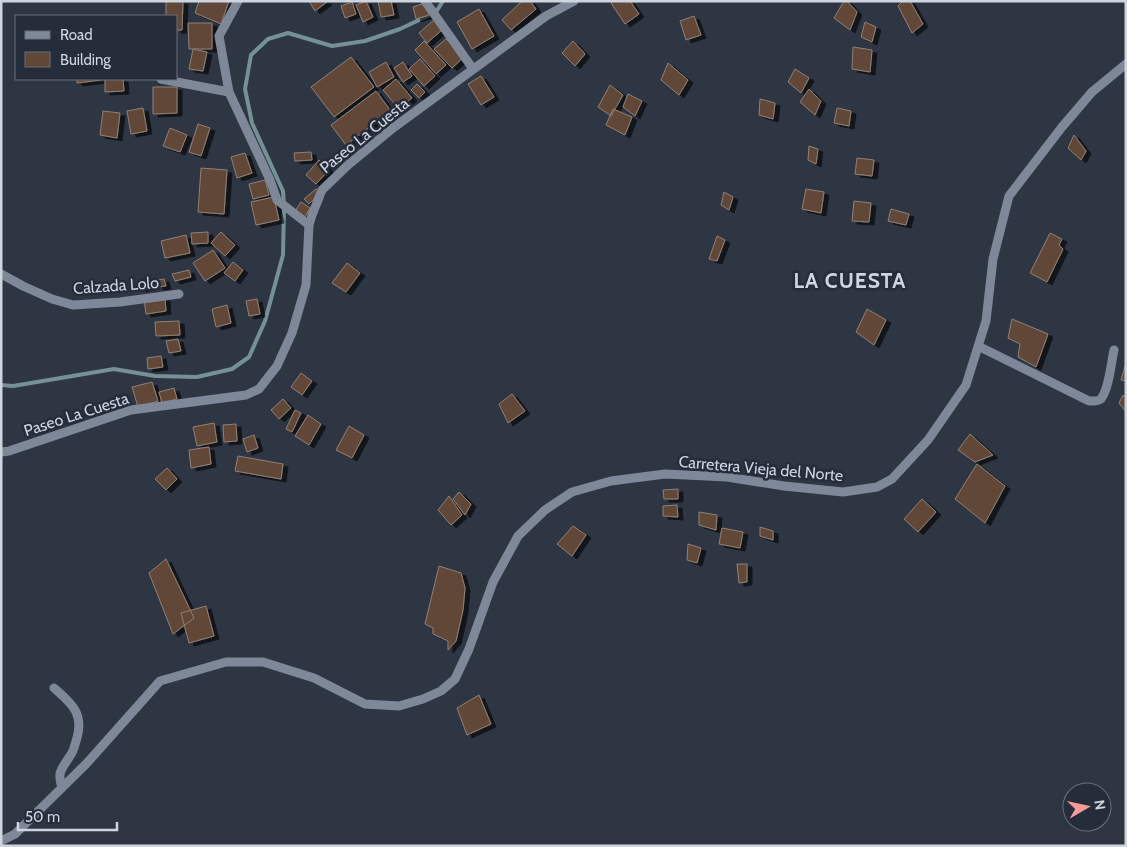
<svg xmlns="http://www.w3.org/2000/svg" width="1127" height="847" font-family="Cabin,sans-serif">
  <defs>
    <filter id="shadow"><feDropShadow dx="5" dy="3" stdDeviation="0" flood-color="#0009"/></filter>
  </defs>
  <rect width="100%" height="100%" fill="#2e3644"/>
  <g fill="none" stroke-linecap="round" stroke-linejoin="round">
    <path stroke="#759195" stroke-width="4" d="M1,385L13,386L114,369L155,376L197,377L232,369L249,357L265,321L283,255L284,206L283,191L252,123L245,89L251,55L268,39L288,33L332,46L365,41L400,29L436,12L443,1"/>
  </g>
  <path fill="#604737" stroke="#928075" filter="url(#shadow)" d="M166,1H183L182,30H176V16H166Z
    M199,1H229L221,24L195,13Z
    M309,1H326L327,2L315,11Z
    M366,1L373,17L363,22L356,5Z
    M378,1H391L394,15L381,17Z
    M522,1H530L536,9L511,30L502,20Z
    M613,1H630L639,14L625,24L611,3Z
    M844,1H847L857,12L850,30L834,18Z
    M903,1H910L923,24L912,33L898,6Z
    M352,2L356,14L345,18L341,6Z
    M425,3L429,15L416,19L413,7Z
    M479,9L494,36L472,49L457,22Z
    M694,16L701,35L686,40L680,21Z
    M435,19L443,29L427,43L419,33Z
    M865,22L876,27L872,42L861,37Z
    M188,23H212V49H189Z
    M446,39L464,57L452,68L434,49Z
    M424,41L446,65L436,74L415,50Z
    M573,41L585,54L575,66L562,53Z
    M853,47L872,50L870,72L852,69Z
    M193,49L207,52L203,71L189,69Z
    M351,57L374,87L334,117L311,87Z
    M420,59L435,76L424,86L409,69Z
    M386,62L394,77L377,87L369,72Z
    M403,62L412,76L403,82L394,68Z
    M668,63L688,80L679,95L661,80Z
    M795,69L809,78L801,93L788,82Z
    M481,76L494,97L481,105L468,84Z
    M77,79H101V80L77,83Z
    M105,79H123L124,91L105,92Z
    M396,79L412,98L399,109L383,90Z
    M417,84L425,92L419,98L411,90Z
    M610,85L623,95L611,116L598,107Z
    M153,87H177V113L153,114Z
    M809,89L821,101L815,115L800,102Z
    M376,91L391,111L346,145L331,125Z
    M628,94L642,101L635,116L623,107Z
    M760,99L775,103L773,119L759,115Z
    M143,108L147,131L131,134L127,111Z
    M837,108L851,111L849,126L834,123Z
    M613,109L632,117L625,135L606,125Z
    M103,111L120,113L117,138L100,135Z
    M198,124L210,128L201,156L189,152Z
    M170,128L187,135L180,152L163,146Z
    M1074,135L1086,151L1081,160L1068,148Z
    M809,146L818,149L816,164L808,160Z
    M311,152L312,160L295,161L294,153Z
    M245,153L252,173L237,178L231,157Z
    M857,158L874,160L872,176L855,174Z
    M319,160L329,170L316,184L306,175Z
    M201,168L227,170L224,214L198,212Z
    M265,180L269,195L253,199L249,184Z
    M316,189L320,193L309,204L304,199Z
    M806,189L824,192L821,213L802,209Z
    M724,192L733,197L729,210L721,205Z
    M274,197L279,220L256,225L251,202Z
    M854,201L871,203L869,222L852,221Z
    M301,202L310,208L305,217L295,211Z
    M891,209L909,214L906,225L888,221Z
    M208,232V243L192,244L191,233Z
    M221,232L235,245L225,256L211,243Z
    M1050,233L1062,239L1059,245L1063,249L1047,282L1030,273Z
    M186,235L190,253L165,258L161,241Z
    M717,236L725,240L717,261L709,259Z
    M213,250L225,268L205,281L193,263Z
    M233,262L243,270L235,281L224,273Z
    M347,263L360,273L346,292L332,283Z
    M189,270L191,277L175,281L172,274Z
    M154,279L155,285L141,289L140,282Z
    M164,279L166,286L158,287L157,280Z
    M165,298L166,311L146,314L144,299Z
    M257,299L260,314L249,316L246,301Z
    M227,305L231,323L216,327L212,309Z
    M867,309L886,320L874,345L856,332Z
    M1012,319L1048,334L1036,367L1018,357L1020,344L1008,338Z
    M179,321L180,335L156,336L155,322Z
    M178,339L181,351L169,353L166,341Z
    M161,356L163,367L148,369L147,358Z
    M1126,363V381L1121,380Z
    M301,373L312,381L302,395L291,387Z
    M152,382L158,401L138,407L132,387Z
    M174,388L177,399L162,403L159,392Z
    M512,394L525,411L508,423L499,404Z
    M1123,395L1126,398V412L1119,403Z
    M283,399L291,408L279,419L271,410Z
    M295,410L301,413L292,432L286,429Z
    M308,415L321,424L309,445L295,436Z
    M214,423L217,442L197,446L193,427Z
    M236,424L237,441L224,442L223,425Z
    M349,426L364,435L352,458L336,450Z
    M970,434L993,455L975,462L958,450Z
    M254,435L258,448L247,452L243,439Z
    M209,447L211,464L191,468L189,450Z
    M238,456L283,464L281,479L235,471Z
    M977,464L1005,486L985,523L955,499Z
    M167,468L177,479L166,490L155,479Z
    M678,489V499H664L663,490Z
    M459,492L471,504L465,515L453,499Z
    M449,496L462,515L451,525L438,510Z
    M922,499L936,512L918,532L904,519Z
    M677,505L678,517L663,516V506Z
    M699,512L717,515L716,530L699,525Z
    M573,526L586,535L572,556L557,544Z
    M760,527L773,531V540L760,536Z
    M722,528L743,532L740,548L719,544Z
    M688,544L701,548L697,563L687,560Z
    M166,559L194,618L173,634L149,573Z
    M737,564H747V582L739,583Z
    M439,566L461,573L465,588L463,610L456,641L448,650V641L433,634V628L425,624Z
    M206,606L214,636L189,643L181,613Z
    M479,695L491,724L467,735L457,708Z"/>
  <g fill="none" stroke-linecap="round" stroke-linejoin="round">
    <path stroke="#7f8899" stroke-width="9" d="M238,1L219,36L229,92L270,180L277,200L309,225
      M425,1L473,69
      M161,79L229,92
      M1,274L23,286L52,299L73,305L120,302L179,294
      M978,346L1089,401C1093,401 1097,402 1101,399C1109,389 1111,363 1114,350
      M1,452L9,451L131,410L246,395L259,389L277,366L292,333L306,285L309,225L312,215L322,190L348,165L393,128L546,16L574,1
      M54,688C71,703 84,713 77,738C75,744 74,751 70,756C61,770 57,772 62,788
      M1,841L15,834L87,763L160,681L226,662H263L314,678L365,704L399,706L423,699L441,691L455,679L469,649L493,582L518,536L545,510L572,492L611,481L665,474L727,477L784,486L843,492L877,487L892,479L928,440L966,385L986,321L993,259L1009,196L1062,127L1092,92L1126,64"/>
  </g>
  <g text-anchor="middle" stroke-width="5" stroke-linejoin="round" paint-order="stroke">
    <g font-size="16" fill="#cfd5de" stroke="#252c3a">
      <text transform="translate(364 135) rotate(-39)" y="6">Paseo La Cuesta</text>
      <text transform="translate(116 285) rotate(-4)" y="6">Calzada Lolo</text>
      <text transform="translate(76 414) rotate(-18)" y="6">Paseo La Cuesta</text>
      <text transform="translate(761 468) rotate(5)" y="6">Carretera Vieja del Norte</text>
    </g>
    <g font-size="21" font-weight="bold" letter-spacing="1" fill="#cfd5de" stroke="#252c3a">
      <text x="850" y="288">LA CUESTA</text>
    </g>
  </g>
  <rect width="1127" height="847" fill="none" stroke="#cfd5de" stroke-width="5"/>
  <rect x="15" y="15" width="162" height="65" fill="#252c3a" stroke="#69707c"/>
  <rect x="25" y="31" width="25" height="8" fill="#7f8899" stroke="#69707c"/>
  <text x="60" y="40" font-size="15" fill="#cfd5de">Road</text>
  <rect x="25" y="52" width="25" height="15" fill="#604737" stroke="#69707c"/>
  <text x="60" y="65" font-size="15" fill="#cfd5de">Building</text>
  <g transform="translate(1087 807) rotate(81)"><circle r="24" fill="#252c3a" stroke="#69707c"/>
  <path d="M0-4L9 19L0 12L-9 19Z" fill="#f59b9a"/>
  <text y="-8" font-size="14" font-weight="bold" text-anchor="middle" fill="#cfd5de">N</text>
  </g>
  <path d="M18 822v8h99v-8" fill="none" stroke="#cfd5de" stroke-width="2.5"/>
  <text x="25" y="822" font-size="15" fill="#cfd5de" stroke="#252c3a" stroke-width="4" paint-order="stroke">50 m</text>
</svg>
